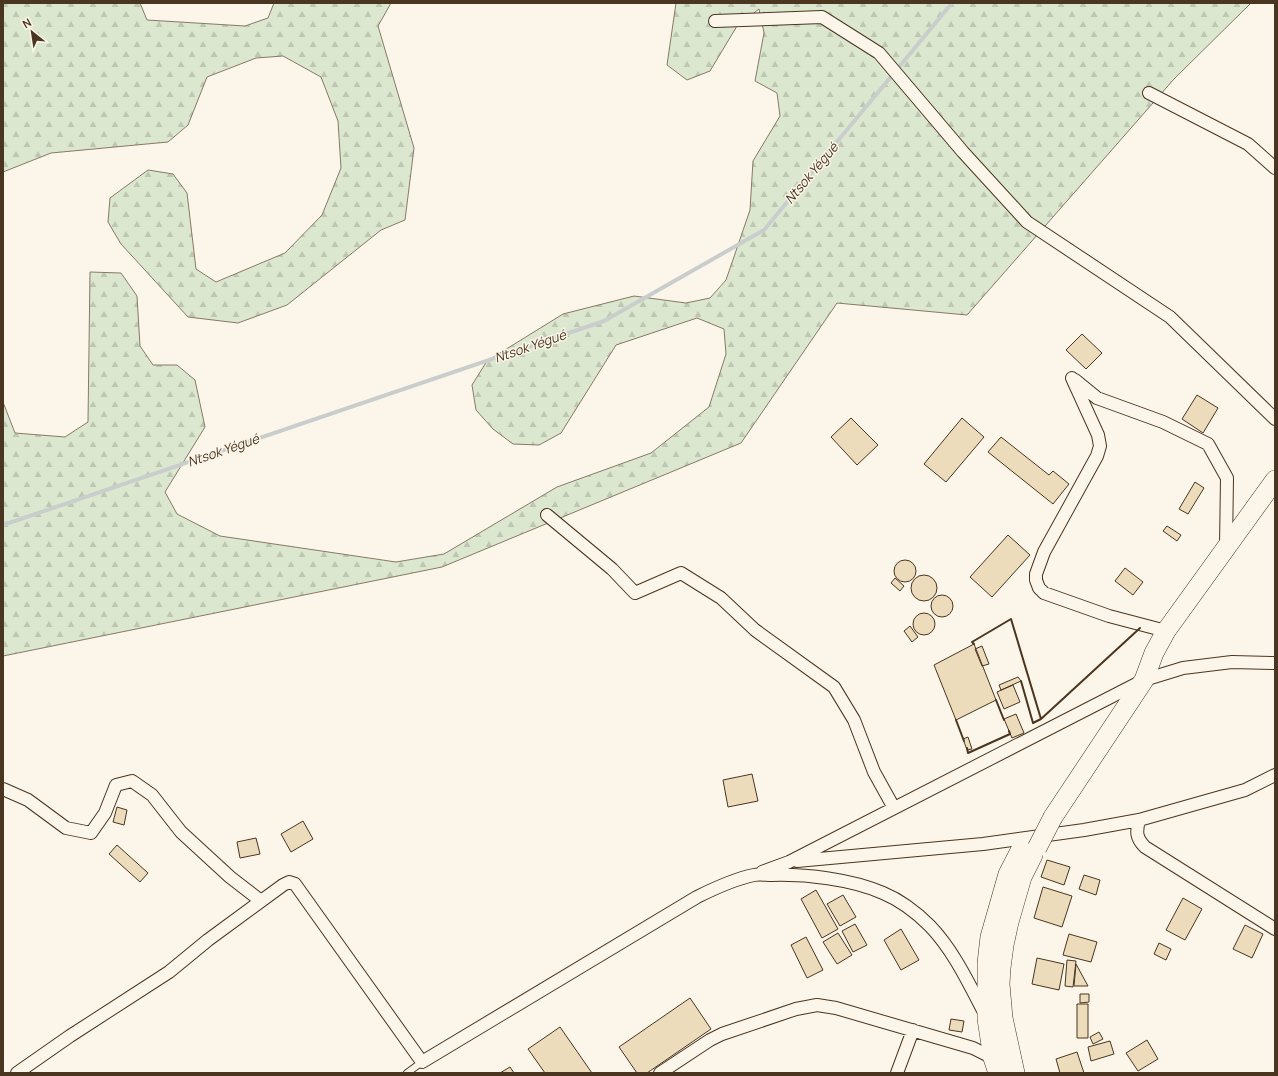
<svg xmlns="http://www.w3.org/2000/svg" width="1278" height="1076" font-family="Manrope,sans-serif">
  <defs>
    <pattern id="forest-firs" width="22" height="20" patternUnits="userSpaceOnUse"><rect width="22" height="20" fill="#dce7d0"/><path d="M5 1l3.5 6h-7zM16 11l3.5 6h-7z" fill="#bec7b2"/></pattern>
  </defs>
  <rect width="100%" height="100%" fill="#fbf6e9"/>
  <path fill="url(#forest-firs)" stroke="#887966" d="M3,3H140L147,20L245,26L268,18L274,3H391L378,26L414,148L405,220L381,230L287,305L238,323L188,317L121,244L108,222L110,198L148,170L173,174L187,193L196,269L216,282L285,253L322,215L341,168L338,121L321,77L283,56L256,58L207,77L188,125L168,142L51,153L3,172Z
    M676,3H1251L1174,79L967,315L837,303L741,443L442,567L3,656V402L15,433L65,437L88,422L90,272L121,273L137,296L140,346L153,365H177L195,380L205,427L165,492L177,514L220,536L396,562L444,554L557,487L651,453L709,407L726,354L724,329L697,318L616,345L561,433L539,445L513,444L493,429L476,410L472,385L487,361L563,314L634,296L686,303L710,298L726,280L750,210L753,161L780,116L777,93L755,81L764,33L759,9L737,26L710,71L687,80L667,65Z"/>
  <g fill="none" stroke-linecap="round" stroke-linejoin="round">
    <path stroke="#c9cecd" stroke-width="4" d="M3,525L604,321L764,230L952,3"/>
  </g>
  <path fill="#ecdcbc" stroke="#4a3520" d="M1082,334L1102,353L1086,369L1066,350Z
    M1197,395L1218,408L1203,433L1182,419Z
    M851,418L878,445L857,465L831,437Z
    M962,418L984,437L946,482L924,464Z
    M1001,437L1049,475L1053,471L1069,484L1053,504L988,452Z
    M1195,482L1204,488L1188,514L1179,509Z
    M1167,526L1181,535L1177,541L1163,531Z
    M1008,535L1030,555L992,597L970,577Z
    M894 571a11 11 0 1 1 22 0a11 11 0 1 1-22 0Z
    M1125,568L1143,582L1133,595L1115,581Z
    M911 588a13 13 0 1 1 26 0a13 13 0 1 1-26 0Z
    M895,578L904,586L900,591L891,583Z
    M931 606a11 11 0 1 1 22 0a11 11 0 1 1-22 0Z
    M913 624a11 11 0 1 1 22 0a11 11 0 1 1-22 0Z
    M910,626L918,637L912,642L904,631Z
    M974,644L996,700L956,720L934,665Z
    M982,646L989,664L982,666L975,649Z
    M1018,677L1021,681L1001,690L999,685Z
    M1013,685L1020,702L1004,709L997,692Z
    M1016,714L1024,733L1012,738L1004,719Z
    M968,737L972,749L967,750L963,739Z
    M752,774L758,801L728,807L723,780Z
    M117,807L127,810L124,825L113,822Z
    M303,821L313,839L291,852L281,834Z
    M256,838L260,854L240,858L237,842Z
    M117,845L148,873L140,882L109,854Z
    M1047,860L1070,867L1064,885L1041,877Z
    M1084,875L1100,880L1096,895L1079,889Z
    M1043,887L1072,896L1062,927L1034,918Z
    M816,890L838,929L822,938L801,899Z
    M843,895L856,917L840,926L827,904Z
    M1183,898L1202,909L1185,940L1166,930Z
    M855,924L867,945L853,952L842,931Z
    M1245,925L1263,934L1252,958L1233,949Z
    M901,929L919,960L901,970L884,940Z
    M838,933L852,955L837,964L823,942Z
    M1069,934L1097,942L1091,962L1063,955Z
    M806,937L823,970L807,978L791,945Z
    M1159,943L1171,949L1166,960L1154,954Z
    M1037,958L1064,964L1059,990L1032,984Z
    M1067,960L1076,961L1073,987L1065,986Z
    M1076,964L1088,986H1074Z
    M1080,994H1089V1002L1080,1003Z
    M690,998L711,1029L647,1073H637L619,1047Z
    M1077,1004H1088V1038H1077Z
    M951,1019L964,1021L962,1032L949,1030Z
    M560,1027L592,1073H545L528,1049Z
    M1099,1032L1103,1039L1093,1044L1090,1037Z
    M1147,1040L1158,1059L1138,1071L1126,1053Z
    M1110,1041L1114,1054L1091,1061L1088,1047Z
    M1077,1052L1084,1073H1060L1056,1059Z
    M510,1067L514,1073H500Z"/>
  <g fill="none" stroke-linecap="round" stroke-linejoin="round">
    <defs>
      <path id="service" d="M407,1073L422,1062"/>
      <path id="minor" d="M715,21L822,17L879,53L963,152L1027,222L1170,317L1275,419
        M1149,93L1248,144L1275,168
        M1072,378L1098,435L1100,446L1097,456L1044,552L1036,574V580L1039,588L1044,593L1109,616L1166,631
        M1075,380L1097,398L1163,422L1208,444L1227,478L1226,546
        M547,515L612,569L635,593L681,573L721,598L755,630L834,687L854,720L874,772L894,808
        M3,789L28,800L66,828L91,833L105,813L116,785L132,781L152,795L181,832L230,877L261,901
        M1139,820C1136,832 1136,838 1145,847L1275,929
        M797,861L983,844L1084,830L1139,820L1245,790L1275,775
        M762,872L789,862L1144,680L1183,668L1232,662L1275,663
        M17,1073L70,1036L169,972L208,940L283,885L289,882L295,884L422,1062L697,897C715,888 734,879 754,875C759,874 766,875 772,875C806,874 851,879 883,893C900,900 917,913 930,926C954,951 969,984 985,1014
        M660,1073L710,1040L722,1034L796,1009L817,1005L836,1008L973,1048L993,1058
        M897,1073L913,1030"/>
      <path id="primary" d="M1053,817L1144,680L1154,653L1166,631L1275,480
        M998,1073L993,1058L987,1019V963L990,937L1008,874L1023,845
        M1015,1073L1003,1018L1000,984L1001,968L1004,945L1009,922L1022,877L1033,855"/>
    </defs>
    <use href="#service" stroke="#4a3520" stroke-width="8"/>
    <use href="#minor" stroke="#4a3520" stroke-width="14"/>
    <use href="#primary" stroke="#4a3520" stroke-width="20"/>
    <use href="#service" stroke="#fbf6e9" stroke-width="6"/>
    <use href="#minor" stroke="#fbf6e9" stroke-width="12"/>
    <use href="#primary" stroke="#fbf6e9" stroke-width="19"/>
    <defs>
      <path id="primary-bridge" d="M1037,848L1053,817"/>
    </defs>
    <use href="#primary-bridge" stroke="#4a3520" stroke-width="20" stroke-linecap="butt"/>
    <use href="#primary-bridge" stroke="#fbf6e9" stroke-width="19"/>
    <path stroke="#4a3520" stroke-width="2" d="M974,644L972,642L1011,619L1041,719L1033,723L1021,681
      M996,700L1004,720
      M1041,719L1140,628
      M956,720L964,741
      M967,748L968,753L1010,734L1009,731"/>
  </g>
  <g text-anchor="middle" stroke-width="3" stroke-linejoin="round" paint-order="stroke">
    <g font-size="13" font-style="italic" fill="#4a3520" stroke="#fbf6e9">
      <text transform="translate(811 173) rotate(-50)" y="5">Ntsok Yégué</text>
      <text transform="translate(530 346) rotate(-19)" y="5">Ntsok Yégué</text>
      <text transform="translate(223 450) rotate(-19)" y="5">Ntsok Yégué</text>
    </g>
  </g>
  <rect width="1278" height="1076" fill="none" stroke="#4a3520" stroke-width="8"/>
  <g transform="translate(32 32) rotate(330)" stroke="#fbf6e9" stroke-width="3" paint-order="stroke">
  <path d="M0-3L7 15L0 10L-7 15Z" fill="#4a3520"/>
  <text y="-6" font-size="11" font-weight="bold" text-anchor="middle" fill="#4a3520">N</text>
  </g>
</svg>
